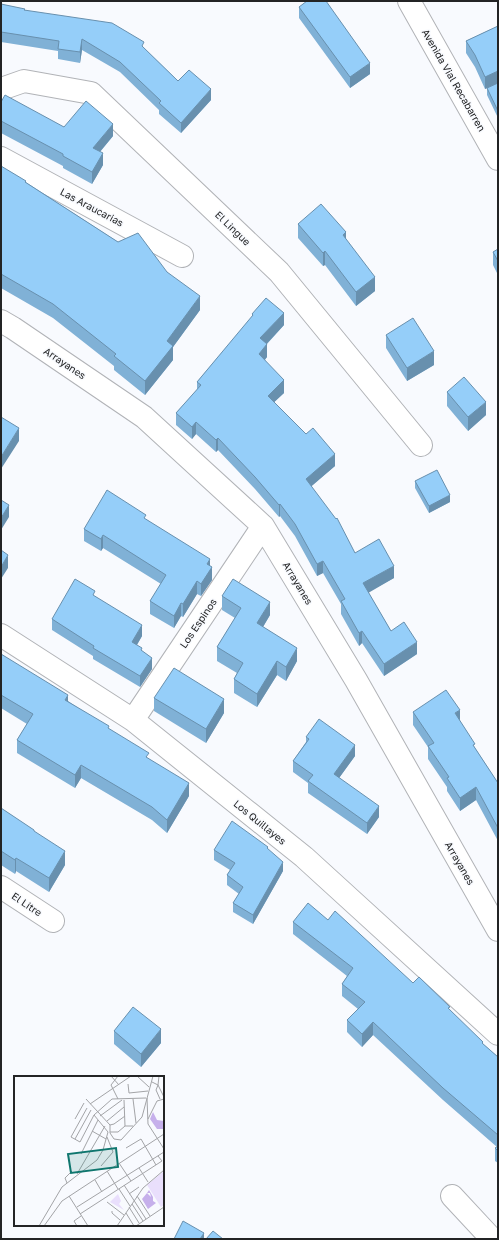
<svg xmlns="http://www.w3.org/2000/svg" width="499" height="1240" font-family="'Golos Text',sans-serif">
  <rect width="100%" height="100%" fill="#f8fafe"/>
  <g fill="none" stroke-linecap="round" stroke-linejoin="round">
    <defs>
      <path id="minor" d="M1,89L24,81L91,93L279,272L421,445
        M1,158L182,256
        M1,321L13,328L144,417L263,526L356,680L498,930
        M1,635L133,720L304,857L498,1034
        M133,720L263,526
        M1,887L53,921
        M452,1196L492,1239"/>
      <path id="secondary" d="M409,1L498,159"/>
    </defs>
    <use href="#minor" stroke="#b1b3b7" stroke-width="24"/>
    <use href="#secondary" stroke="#b1b3b7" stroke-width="24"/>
    <use href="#minor" stroke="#fff" stroke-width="22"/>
    <use href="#secondary" stroke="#fff" stroke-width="22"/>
  </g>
  <path fill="#80b1d6" d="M1,4L25,10L144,48L178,81L211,100L181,133L159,114V110L120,72L82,50L80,63L58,59V51L1,42Z
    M299,7L370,74L350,88L299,18Z
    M498,26V118L487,95V88L485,89L475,67L466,53V41Z
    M1,102L64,127L113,136L100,152L103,165L92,184L63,168V166L1,133Z
    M1,166L118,242L167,272L200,310L173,347V360L145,395L114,370V366L53,318L1,288Z
    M298,224L346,240L375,291L356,306L325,265L323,266L298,238Z
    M498,249V275L493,265V252Z
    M252,314L284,325L267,344V357L265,360L284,393L274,402L335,466L311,486L355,553L394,578L368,592L391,631L417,654L384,676L362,643L359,646L341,614V604L323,573L317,576L295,536L280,516L279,517L255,489L218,450L216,452L196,434L192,439L176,425V413L197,390V382L252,317Z
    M386,335L434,365L407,381L386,348Z
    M447,392L486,415L468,431L447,406Z
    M415,481L450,502L429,513L415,488Z
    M146,519L210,566L212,580L201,596L197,594L183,617L181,616L174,628L150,614V601L161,584L103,548L101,551L84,541V529Z
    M95,596L142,636L137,645L142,651L152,669L140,687L93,659V656L52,630V619Z
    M222,596L270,615L263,627L297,661L286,681L277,675L257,707L234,693V679L237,673L217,661V647L235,618L222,610Z
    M1,654L68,701L109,729L149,759L189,796L167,833L152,820L81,778L75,788L17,753V740L27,724L1,708Z
    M154,698L224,713L206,743L154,711Z
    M413,712L460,721L475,748L498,783V841L476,800L460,811L447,791V787L428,759V747L413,725Z
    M306,737L355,756L339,778L379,817L367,834L308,793V783L293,772V761L306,742Z
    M1,808L34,832L65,865L49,892L16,871L15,874L1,865Z
    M268,849L283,871L253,924L233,912V903L239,894L227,885V875L230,870L214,860V850Z
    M328,920L413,983L450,1010L483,1044L498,1057V1163L495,1161V1148L497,1147L443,1100L373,1035L362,1047L347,1032V1020L358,1009L342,996V984L347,976L293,934V922Z
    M114,1031L161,1043L141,1067L114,1044Z"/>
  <path fill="#6890ae" d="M82,39V50L80,63V52Z
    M370,63V74L350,88V77Z
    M498,71V83L485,89V77Z
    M211,89V100L181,133V123Z
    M113,124V136L93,160V148Z
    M103,153V165L92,184V172Z
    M346,232V246L343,235Z
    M325,251V265L323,266V253Z
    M375,277V291L356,306V292Z
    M200,296V310L173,347V360L145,395V381L167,341Z
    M284,313V325L260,351V338Z
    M267,344V357L259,366V354Z
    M434,351V365L407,381V368Z
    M284,380V393L268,408V396Z
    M486,402V415L468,431V417Z
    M196,422V434L192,439V427Z
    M19,428V441L1,469V457Z
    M218,438V450L216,452V440Z
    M335,454V466L306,491V479Z
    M450,495V502L429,513V506Z
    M280,504V516L279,517V505Z
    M9,505V517L1,530V518Z
    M103,535V548L101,551V539Z
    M8,555V568L1,579V567Z
    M210,559V570L212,567V580L201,596V584L207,564Z
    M323,561V573L317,576V564Z
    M394,566V578L363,596V583Z
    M197,581V594L183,617V604Z
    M270,602V615L257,637V623Z
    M181,603V616L174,628V616Z
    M142,625V636L132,653V642Z
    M362,631V643L359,646V633Z
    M417,642V654L384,676V664Z
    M297,648V661L286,681V667Z
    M152,658V669L140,687V676Z
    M277,661V675L257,707V694Z
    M68,695V708L65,700Z
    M224,699V713L206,743V729Z
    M460,710V723L455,713Z
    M355,745V756L334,785V774Z
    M81,765V778L75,788V775Z
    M189,783V796L167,833V820Z
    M476,787V800L460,811V798Z
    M379,806V817L367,834V823Z
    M65,851V865L49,892V878Z
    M16,858V871L15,874V860Z
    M283,862V871L253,924V915Z
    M373,1022V1035L362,1047V1034Z
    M161,1029V1043L141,1067V1054Z
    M204,1233V1239H200Z"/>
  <path fill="#95cef9" stroke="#6890ae" d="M307,1H326L370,63L350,77L299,7Z
    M1,4L25,9L24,10L112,23L144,42L142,46L178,81L189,70L211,89L181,123L159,103L161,101L120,62L82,39L80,52L58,49L59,41L1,32Z
    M498,26V71L485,77L475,55L466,41Z
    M498,83V111L487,88Z
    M5,95L64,127L86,101L113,124L93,148L103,153L92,172L63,156V154L1,121V102Z
    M1,166L26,181L25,182L118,242L138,233L167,272L200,296L167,341L173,346L145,381L114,356L116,354L53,304L1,274Z
    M321,204L346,232L343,235L375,277L356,292L325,251L323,253L298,224Z
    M498,249V261L493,252Z
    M266,298L284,313L260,338L267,344L259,354L284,380L268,396L306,434L313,428L335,454L306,479L336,519L337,518L355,553L379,539L394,566L363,583L391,631L404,622L417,642L384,664L362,631L359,633L341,601L345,599L323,561L317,564L295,524L280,504L279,505L255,477L218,438L216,440L196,422L192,427L176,413L201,385L197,382L253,315L252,314Z
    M413,318L434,351L407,368L386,335Z
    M464,377L486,402L468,417L447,392Z
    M1,417L19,428L1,457Z
    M437,470L450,495L429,506L415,481Z
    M107,490L146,515L144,518L210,559L207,564L212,567L201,584L197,581L183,604L181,603L174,616L150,601L166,575L103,535L101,539L84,529Z
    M1,500L9,505L1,518Z
    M1,550L8,555L1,567Z
    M75,579L95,591L93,595L142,625L132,642L142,648L141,650L152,658L140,676L93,648L94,646L52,619Z
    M233,579L270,602L257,623L297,648L286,667L277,661L257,694L234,679L243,663L217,647L241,608L222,596Z
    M1,654L68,695L65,700L109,726L108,728L149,753L146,757L189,783L167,820L152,807L81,765L75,775L17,740L33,714L1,695Z
    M174,668L224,699L206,729L154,698Z
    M446,690L460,710L455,713L475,744L473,745L498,783V828L476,787L460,798L447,778L449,777L428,746L434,743L413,712Z
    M319,719L355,745L334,774L379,806L367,823L308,781L313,775L293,761L309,739L306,737Z
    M1,808L34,830V831L65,851L49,878L16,858L15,860L1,851Z
    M232,821L268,847L267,848L283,862L253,915L233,903L243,887L227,875L235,863L214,850Z
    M308,903L328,920L335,911L413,983L419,977L450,1007L448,1008L483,1042L482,1043L498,1057V1135L443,1088L373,1022L362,1034L347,1020L365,1002L342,984L353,968L293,922Z
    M133,1007L161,1029L141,1054L114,1031Z
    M498,1146V1151L495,1148Z
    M183,1221L204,1233L200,1239H174Z
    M213,1231L223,1239H206Z"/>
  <g text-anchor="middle" stroke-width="3" stroke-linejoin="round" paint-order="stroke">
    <g font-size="10" fill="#232425" stroke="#f8fafe">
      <text transform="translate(454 80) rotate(60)" y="4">Avenida Vial Recabarren</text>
      <text transform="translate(92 207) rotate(28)" y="4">Las Araucarias</text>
      <text transform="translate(233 228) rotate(44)" y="4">El Lingue</text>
      <text transform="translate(65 363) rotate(34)" y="4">Arrayanes</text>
      <text transform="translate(298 583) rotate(59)" y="4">Arrayanes</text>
      <text transform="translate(198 623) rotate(-56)" y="4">Los Espinos</text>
      <text transform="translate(260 822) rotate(39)" y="4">Los Quillayes</text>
      <text transform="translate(460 863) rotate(60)" y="4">Arrayanes</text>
      <text transform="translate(27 904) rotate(34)" y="4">El Litre</text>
    </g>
  </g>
  <g transform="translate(14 1076)">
    <rect width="150" height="150" fill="#f8fafe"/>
    <path d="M104,118L107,125L105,128L110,134L96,126Z" fill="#e9dffc"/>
    <path d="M139,36L143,44L150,45L149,53H143L136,43ZM135,114L139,121V125L142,127L134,133L128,123L133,117L137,121L136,117H133Z" fill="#c6b0eb"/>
    <path d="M150,95V129L147,131L133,109Z" fill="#e9dffc"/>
    <path fill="none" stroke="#a3a4a7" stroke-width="1" d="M97,0L105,9M104,0L97,9L104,23M123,0L135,11M138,6L144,9L145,0M114,8L115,17L134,15M144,9L142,14L146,23M144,9L150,21M133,22L134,48L143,62M72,23L96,49V57L100,63L107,64L128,41L139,0M119,23L122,47M110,24L111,50M76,28L117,0M73,32L57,61L66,66L80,39L98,23L132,22M86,40L108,24M61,43L70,27M134,43L143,25L150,23M93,45L110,31M96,49L100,48L111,40M78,55L92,63M96,56H104L111,50H119M143,62L150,73M61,63L77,34M112,72L127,63L142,89M67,78L84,44M105,87L117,105M87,90L99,76L93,61M125,92L134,106M93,95L104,113M63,98L91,50M81,104L88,116M53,107L51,102L58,95M110,109L132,143M105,113L116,130M115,118L125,111M55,120L74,150M123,120L136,140M93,126L110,139M118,128L129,145M63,131L150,76M115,131L125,147M98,135V137L106,144M112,137L120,150M66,138L148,85L144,80M25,150L48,111L83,84L89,74L94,56L80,39M30,150L48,125L150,58M63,150L60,145L67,140M103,150L129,112L150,94M122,150L150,131"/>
    <path fill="#0f766e" fill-opacity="0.15" stroke="#0f766e" stroke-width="2" d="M102,72L104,91L57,97L54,78Z"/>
    <rect width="150" height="150" fill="none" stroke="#232425" stroke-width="2"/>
  </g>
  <rect width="499" height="1240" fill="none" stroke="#232425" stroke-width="4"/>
</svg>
